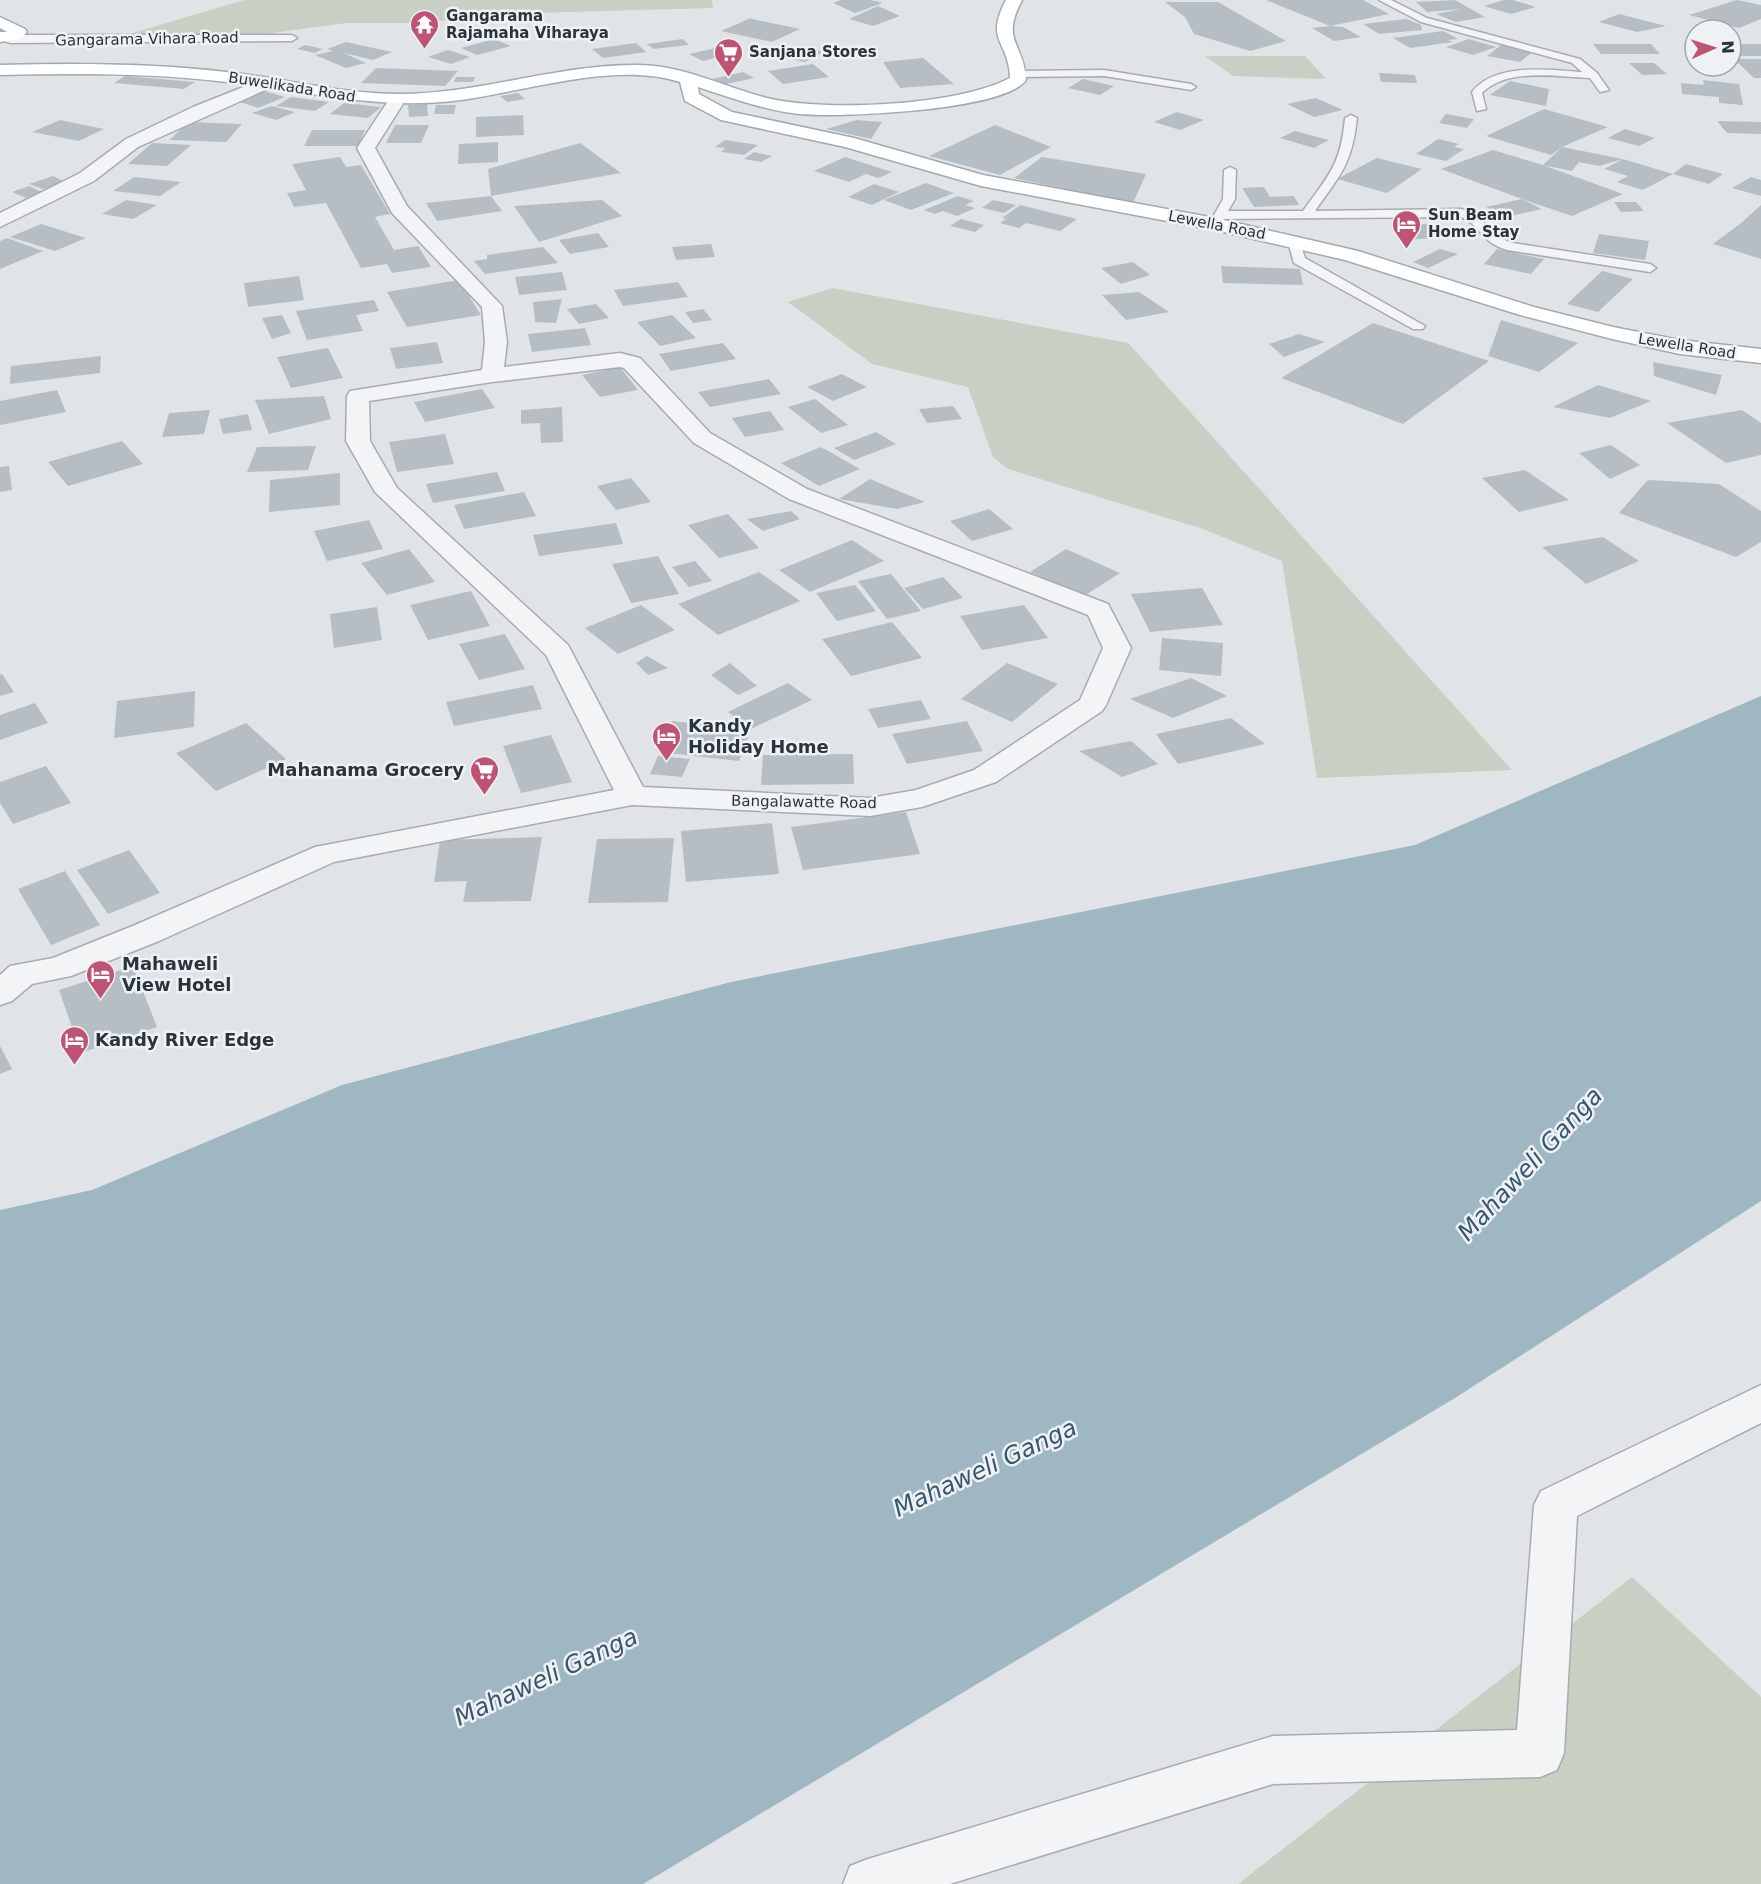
<svg xmlns="http://www.w3.org/2000/svg" width="1761" height="1884" font-family="'DejaVu Sans',sans-serif">
  <rect width="100%" height="100%" fill="#e0e4e7"/>
  <path fill="#c7d0c2" d="M244,0H712L713,8L535,13L413,23H346L265,34L123,36Z
    M1205,56H1305L1326,79L1233,76Z
    M832,288L1128,343L1512,770L1317,778L1282,561L1203,529L1008,469L993,457L968,387L872,364L788,302Z
    M1632,1577L1761,1697V1884H1238Z"/>
  <path fill="#9fb6c3" d="M1761,696V1201L1455,1398L643,1884H0V1210L92,1190L342,1085L731,982L1415,845Z"/>
  <path fill="#b7bec3" d="M841,0H871L883,3L855,13L833,3Z
    M1266,0H1363L1389,14L1330,26Z
    M1455,0L1485,17L1456,22L1436,14L1462,9L1427,12L1416,2Z
    M1504,0H1513L1536,7L1511,14L1484,6Z
    M1737,0L1761,5V19L1739,28L1689,15Z
    M1165,2H1218L1286,41L1250,51L1194,34L1185,17Z
    M878,6L900,16L873,26L849,19Z
    M1619,14L1666,26L1637,32L1599,22Z
    M751,18L752,19L800,29L772,42L721,31Z
    M1406,19L1421,25L1422,30L1379,34L1363,24Z
    M1330,26L1343,27L1361,37L1334,41L1312,28Z
    M1443,31L1458,39L1448,40L1453,42L1410,48L1393,38Z
    M494,39L511,46L477,55L461,48Z
    M683,39L689,45L653,49L647,44Z
    M1469,39L1496,47L1473,55L1446,47Z
    M346,42L392,52L373,60L344,53L366,63L346,68L315,55L333,51L327,49Z
    M636,43L646,52L603,58L592,49Z
    M1593,44H1651L1660,54H1601Z
    M1731,44H1761V56H1739L1731,48Z
    M305,45L323,49L315,53L297,49Z
    M801,45L823,52L805,62L769,55Z
    M1501,45L1534,51L1520,62L1487,56Z
    M720,47L734,53L703,61L689,54Z
    M448,50L470,57L451,64L428,57Z
    M923,58L954,84L900,88L883,62Z
    M1734,59H1761V78H1754Z
    M1629,63H1654L1667,74L1642,75Z
    M813,64L829,77L783,84L768,71Z
    M376,68L458,71L445,86L361,83Z
    M743,72L754,78L722,85L712,79Z
    M1379,73L1415,75L1417,83L1381,82Z
    M125,76L195,82L184,89L114,83Z
    M456,77H475L473,82H454Z
    M1083,79L1114,86L1100,95L1068,88Z
    M1703,80L1739,84L1743,105L1719,103V97L1682,94L1681,83L1704,85Z
    M1510,81L1549,89L1546,106L1490,95Z
    M264,91L285,97L258,108L237,101Z
    M518,93L525,99L507,102L500,96Z
    M291,97L329,102L315,111L276,106Z
    M1316,98L1343,110L1314,117L1287,104Z
    M344,103L381,107L368,118L330,114Z
    M427,104L428,116L409,117L408,105Z
    M436,105H456L454,114H434Z
    M271,106L276,107L295,112L276,120L252,113Z
    M1544,109L1608,127L1562,147L1623,159L1673,174L1643,190L1617,182L1628,176L1604,169L1623,159L1599,166L1579,162L1572,171L1543,165L1623,194L1572,216L1522,199L1542,209L1506,217L1486,207L1522,199L1441,169L1493,150L1543,165L1562,147L1551,155L1486,136Z
    M1177,112L1204,120L1180,130L1154,122Z
    M1446,114L1474,119L1467,128L1439,123Z
    M523,115L524,135L476,137V117Z
    M60,120L104,129L79,141L32,132Z
    M857,120L882,122L871,139L826,129Z
    M1717,121L1761,122V134L1727,133Z
    M187,122L242,124L226,142L170,140Z
    M395,125H429L421,143H386Z
    M995,125L1051,147L1000,175L929,156Z
    M1625,129L1655,138L1639,146L1608,138Z
    M312,130H365L358,146H304Z
    M1295,131L1329,140L1314,148L1280,138Z
    M1438,139L1459,144L1454,147L1464,149L1446,161L1416,154Z
    M725,140L758,145L744,155L721,152L725,148L715,147Z
    M498,142V162L458,164L459,144Z
    M152,143L191,145L167,166L128,164Z
    M580,143L621,173L491,196L488,169Z
    M754,152L772,156L761,162L744,159Z
    M340,157L346,167L361,165L390,214L375,217L394,250L418,246L431,267L392,273L387,264L361,268L326,203L294,207L287,193L306,190L292,164Z
    M845,157L892,172L878,178L866,174L849,182L814,171Z
    M1042,157L1146,174L1133,203L1014,178Z
    M1377,158L1422,169L1387,193L1337,179Z
    M1686,164L1723,174L1709,184L1673,174Z
    M53,176L65,182L43,189L29,184Z
    M134,177L181,182L160,196L113,191Z
    M1751,177L1761,180V196L1732,188Z
    M926,183L954,193L911,210L884,200Z
    M874,184L899,192L872,205L848,197Z
    M29,186L42,192L26,198L12,192Z
    M1264,187L1270,197L1294,196L1299,205L1254,207L1242,188Z
    M491,196L502,211L437,221L426,203Z
    M958,196L974,201L965,205L975,208L957,216L943,211L935,214L924,210Z
    M126,200L157,205L133,219L102,214Z
    M602,200L622,216L539,242L514,206Z
    M993,200L1016,205L1004,213L982,208Z
    M1614,202H1636L1644,211L1621,212Z
    M1020,205L1077,219L1060,231L1026,223L1019,228L1000,223L1006,219L1002,218Z
    M1761,205V259L1713,244L1741,223Z
    M961,219L984,225L975,232L950,226Z
    M1439,223L1451,237L1406,240L1394,226Z
    M41,224L86,238L55,251L10,237Z
    M598,233L609,247L570,254L559,240Z
    M1599,234L1649,241L1645,260L1593,253Z
    M7,238L43,251L0,269V241Z
    M711,244L715,257L676,260L672,247Z
    M543,247L558,263L485,274L474,261L487,259V255Z
    M1440,249L1458,254L1428,268L1413,262Z
    M1497,249L1544,259L1531,274L1484,264Z
    M1133,262L1150,275L1121,284L1101,268Z
    M1221,266L1300,269L1303,285L1223,283Z
    M1602,271L1633,279L1598,312L1567,304Z
    M562,272L567,290L519,295L515,277Z
    M299,276L304,300L248,307L244,283Z
    M459,280L481,315L407,327L387,292Z
    M678,282L688,297L623,306L614,290Z
    M1139,292L1169,312L1126,320L1102,295Z
    M562,299L556,323L535,322L533,302Z
    M374,300L379,311L356,315L363,331L307,340L296,311Z
    M596,304L609,318L579,324L567,309Z
    M703,309L712,320L693,323L685,312Z
    M282,315L291,333L272,339L262,318Z
    M672,315L696,338L660,346L637,322Z
    M1501,320L1578,343L1539,372L1488,356Z
    M1373,323L1489,361L1403,424L1281,378Z
    M585,328L591,345L532,352L528,334Z
    M1299,334L1325,342L1284,357L1269,344Z
    M437,342L443,363L396,369L390,348Z
    M723,343L736,359L671,371L659,354Z
    M328,348L343,378L291,388L277,357Z
    M101,356L100,373L10,384L11,366Z
    M1653,362L1722,375L1716,395L1654,376Z
    M620,367L638,390L600,397L582,375Z
    M842,374L867,387L833,401L807,387Z
    M769,379L781,394L710,407L698,392Z
    M1598,385L1651,401L1610,418L1553,407Z
    M482,389L495,408L425,422L414,402Z
    M57,390L66,412L0,425V401Z
    M324,396L331,419L269,434L255,400Z
    M815,399L848,425L821,433L788,407Z
    M953,406L962,419L927,423L919,409Z
    M562,407L563,442L541,443L540,423L521,424V410Z
    M210,410L204,434L162,437L169,413Z
    M1742,410L1761,423V455L1726,463L1667,423Z
    M770,411L784,430L745,437L732,418Z
    M248,414L252,430L223,434L219,419Z
    M876,432L896,444L854,460L834,448Z
    M445,434L454,464L397,472L389,442Z
    M122,441L143,464L68,486L48,462Z
    M1611,445L1640,465L1610,479L1579,453Z
    M316,446L308,470L247,472L257,447Z
    M821,447L860,469L819,486L781,463Z
    M9,466L12,490L0,492V467Z
    M1525,470L1569,500L1519,512L1482,478Z
    M497,472L505,491L433,503L426,484Z
    M340,473V505L269,512L270,480Z
    M631,478L651,502L616,510L597,486Z
    M870,479L925,502L897,509L839,499Z
    M1648,480L1719,484L1761,511V542L1736,557L1619,513Z
    M524,492L536,516L464,529L454,505Z
    M989,509L1013,529L972,541L950,521Z
    M791,511L800,519L763,531L747,519Z
    M728,514L759,548L719,558L688,525Z
    M369,520L383,549L327,561L314,531Z
    M616,523L623,544L539,556L533,535Z
    M1603,537L1639,561L1586,584L1542,547Z
    M852,540L884,561L810,592L779,570Z
    M409,549L435,582L387,595L361,563Z
    M1066,549L1120,573L1084,596L1030,572Z
    M658,556L679,594L631,603L612,564Z
    M695,561L712,581L689,587L672,567Z
    M759,572L800,601L718,635L678,604Z
    M891,574L921,611L887,619L858,581Z
    M943,577L963,598L923,609L904,588Z
    M855,585L876,611L837,621L816,593Z
    M1202,588L1223,625L1150,632L1131,594Z
    M471,591L490,626L428,640L410,605Z
    M641,605L675,630L618,654L585,628Z
    M1024,605L1048,638L982,650L960,616Z
    M377,607L382,640L334,648L330,614Z
    M892,622L922,658L851,676L822,639Z
    M505,634L525,669L479,680L459,644Z
    M1162,638L1223,643L1221,676L1159,670Z
    M647,656L668,668L648,675L636,663Z
    M730,663L757,686L738,695L711,675Z
    M1007,663L1058,684L1012,722L961,699Z
    M2,674L14,692L0,696V675Z
    M1191,678L1227,696L1173,718L1130,699Z
    M788,683L812,700L751,729L728,712Z
    M533,685L542,709L454,726L446,702Z
    M195,691L194,727L114,738L117,701Z
    M921,700L931,719L878,728L868,709Z
    M35,703L48,723L0,740V715Z
    M1231,718L1265,744L1178,764L1156,734Z
    M672,721L751,729L739,761L658,752Z
    M967,721L983,751L907,764L892,734Z
    M246,723L286,759L216,791L176,753Z
    M551,735L572,782L521,793L503,746Z
    M1131,741L1158,764L1122,777L1079,751Z
    M853,754L854,784L761,785L763,755Z
    M658,756L690,759L682,777L650,774Z
    M46,766L71,803L13,824L0,803V782Z
    M906,812L920,854L803,870L791,827Z
    M772,823L779,874L686,882L681,831Z
    M542,837L531,901L463,902L467,881L434,882L440,840Z
    M674,838L668,902L588,903L597,839Z
    M129,850L160,893L108,914L77,870Z
    M65,871L100,925L51,945L18,889Z
    M133,966L157,1027L81,1053L59,990Z
    M0,1046L12,1069L0,1074Z"/>
  <g fill="none" stroke-linecap="round" stroke-linejoin="round">
    <defs>
      <path id="service" d="M1379,0H1391L1427,18L1580,59L1597,73L1609,90L1600,92L1590,78C1557,77 1508,67 1482,93L1486,109L1477,111L1472,92C1496,62 1548,70 1582,72L1572,63L1421,22Z
        M3,35H292L297,38L292,41L11,43L0,40V36Z
        M1104,70L1191,84L1196,87L1191,90L1104,76L1019,77L1014,74L1019,71Z
        M1351,115L1357,118C1352,164 1341,174 1315,211L1461,209C1484,215 1490,237 1513,243L1650,264L1656,268L1650,272L1507,250C1479,241 1481,225 1461,217L1224,219L1219,227H1211L1209,224L1223,199L1224,170L1230,167L1236,170L1235,199L1228,211H1303C1329,175 1341,164 1345,118Z
        M1294,238L1300,242L1305,258L1425,326L1423,329H1413L1294,263L1288,242Z"/>
      <path id="minor" d="M266,78L272,79L274,83L272,87L138,147L94,181L0,227V213L80,173L126,139L193,107Z
        M398,94L406,99L375,148L407,206L502,306L507,342L504,367L620,353L640,358L710,433L807,489L1108,604L1131,648L1106,705L1102,711L996,782L922,807L870,816L632,805L334,862L159,941L71,976L32,984L12,1001L0,1005V975L10,966L53,958L135,925L315,847L614,790L546,655L375,492L346,441L347,396L350,391L482,370L485,342L482,307L392,213L357,148L392,95ZM620,367L624,368L694,443L789,499L1088,615L1103,648L1080,700L974,770L916,790L870,798L643,787L568,645L397,488L370,441L369,401L492,382Z
        M1761,1385V1423L1577,1516L1564,1753L1557,1770L1540,1777L1273,1784L950,1884H843L850,1866L868,1859L1273,1736L1517,1730L1534,1505L1541,1491Z"/>
      <path id="primary" d="M1006,0H1022C1000,42 1024,42 1026,80C1004,111 838,118 799,114C765,110 731,98 698,87L699,94L732,112L854,138L983,175L1215,218L1358,251L1534,307L1613,327L1680,340L1761,349V363L1680,354L1612,339L1520,315L1345,260L1215,230L981,186L845,147L721,120L685,101L680,82C617,61 526,91 461,100C376,111 309,91 227,82C151,73 76,73 0,75V65C75,63 151,63 226,72C284,78 340,94 399,94C480,94 558,64 638,65C683,65 724,87 767,98C825,112 957,106 1010,78C1009,40 984,42 1006,0Z
        M0,17L25,29L27,32L20,39L0,42V32H7L0,28Z"/>
    </defs>
    <use href="#service" stroke="#a6acb0" stroke-width="3"/>
    <use href="#minor" stroke="#a6acb0" stroke-width="3"/>
    <use href="#primary" stroke="#a0aab1" stroke-width="3"/>
    <use href="#service" fill="#f2f4f6" fill-rule="evenodd"/>
    <use href="#minor" fill="#f2f4f6" fill-rule="evenodd"/>
    <use href="#primary" fill="#fff" fill-rule="evenodd"/>
  </g>
  <defs>
    <symbol id="temple-pin" viewBox="-11 -11 22 30"><path d="M0 17L-7.5 6A9.5 9.5 0 1 1 7.5 6Z" fill="#be5374" stroke="#eff2f5"/><path d="M0-6L5-2H3V0L6.5 2.5H4V6H1.5V3h-3V6H-4V2.5H-6.5L-3 0V-2H-5Z" fill="#fff"/></symbol>
    <symbol id="supermarket-pin" viewBox="-11 -11 22 30"><path d="M0 17L-7.5 6A9.5 9.5 0 1 1 7.5 6Z" fill="#be5374" stroke="#eff2f5"/><path d="M-6-5.5h2.5l.6 2H6L4.5 2H-2.5L-4.4-4H-6ZM-1.5 3.2a1.3 1.3 0 1 0 .1 0ZM3 3.2a1.3 1.3 0 1 0 .1 0Z" fill="#fff"/></symbol>
    <symbol id="hotel-pin" viewBox="-11 -11 22 30"><path d="M0 17L-7.5 6A9.5 9.5 0 1 1 7.5 6Z" fill="#be5374" stroke="#eff2f5"/><path d="M-6-4.5h1.5V1H6V5H4.5V3h-9V5H-6ZM-4 0a1.8 1.8 0 1 1 3.6 0ZM.5 0V-2.5h3Q6-2.5 6 0Z" fill="#fff"/></symbol>
  </defs>
  <g fill-rule="evenodd">
    <use href="#temple-pin" x="408" y="8" width="33" height="45"/>
    <use href="#supermarket-pin" x="712" y="36" width="33" height="45"/>
    <use href="#hotel-pin" x="1390" y="208" width="33" height="45"/>
    <use href="#hotel-pin" x="650" y="720" width="33" height="45"/>
    <use href="#supermarket-pin" x="468" y="754" width="33" height="45"/>
    <use href="#hotel-pin" x="84" y="958" width="33" height="45"/>
    <use href="#hotel-pin" x="58" y="1024" width="33" height="45"/>
  </g>
  <g text-anchor="middle" stroke-width="5" stroke-linejoin="round" paint-order="stroke">
    <g font-size="15" font-weight="bold" fill="#2a343c" stroke="#eff2f5" text-anchor="start">
      <text x="446" y="21">Gangarama<tspan x="446" dy="17">Rajamaha Viharaya</tspan></text>
      <text x="749" y="57">Sanjana Stores</text>
      <text x="1428" y="220">Sun Beam<tspan x="1428" dy="17">Home Stay</tspan></text>
    </g>
    <g font-size="15" fill="#2a343c" stroke="#eff2f5">
      <text transform="translate(147 39) rotate(-1)" y="5">Gangarama Vihara Road</text>
      <text transform="translate(292 87) rotate(9)" y="5">Buwelikada Road</text>
      <text transform="translate(1217 225) rotate(11)" y="5">Lewella Road</text>
      <text transform="translate(1687 346) rotate(9)" y="5">Lewella Road</text>
      <text transform="translate(804 802) rotate(1)" y="5">Bangalawatte Road</text>
    </g>
    <g font-size="18" font-weight="bold" fill="#2a343c" stroke="#eff2f5" text-anchor="start">
      <text x="688" y="732">Kandy<tspan x="688" dy="21">Holiday Home</tspan></text>
      <text x="464" y="776" text-anchor="end">Mahanama Grocery</text>
      <text x="122" y="970">Mahaweli<tspan x="122" dy="21">View Hotel</tspan></text>
      <text x="95" y="1046">Kandy River Edge</text>
    </g>
    <g font-size="24" font-style="italic" fill="#39576b" stroke="#eff2f5">
      <text transform="translate(1530 1164) rotate(-47)" y="8">Mahaweli Ganga</text>
      <text transform="translate(985 1468) rotate(-25)" y="8">Mahaweli Ganga</text>
      <text transform="translate(546 1677) rotate(-25)" y="8">Mahaweli Ganga</text>
    </g>
  </g>
  <g transform="translate(1713 48) rotate(87)"><circle r="28" fill="#eff2f5" stroke="#a0a6ab" stroke-width="1.5"/>
  <path d="M0-4.5L10 22L0 15L-10 22Z" fill="#be5374"/>
  <text y="-9" font-size="16" font-weight="bold" text-anchor="middle" fill="#2a343c">N</text>
  </g>
</svg>
